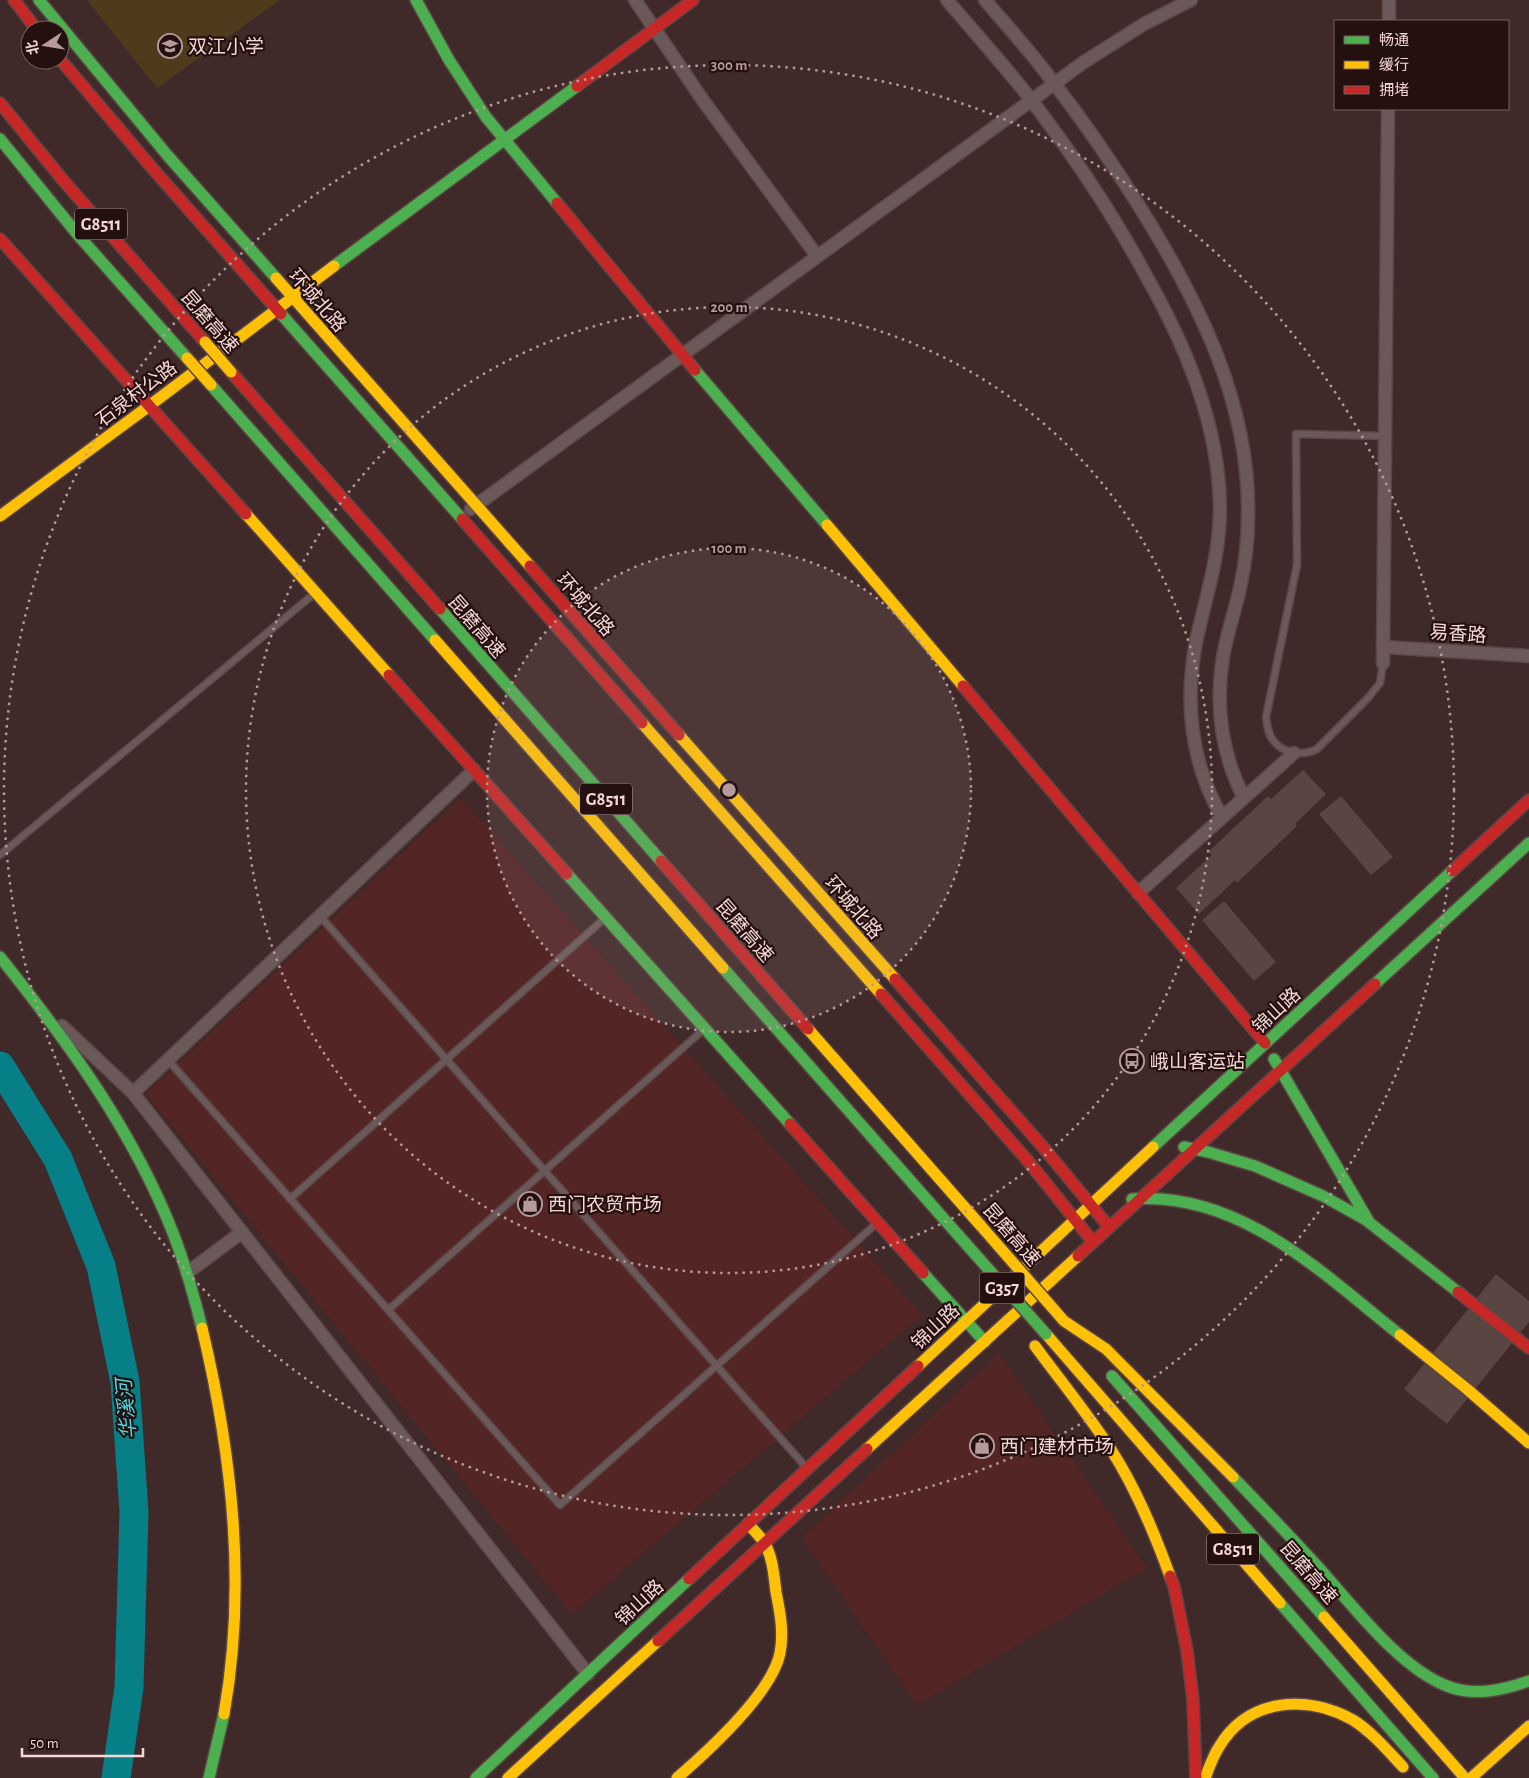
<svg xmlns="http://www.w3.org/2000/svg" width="1529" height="1778" font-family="'Alegreya Sans','Noto Sans SC',sans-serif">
  <rect width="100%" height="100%" fill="#402929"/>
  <path fill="#542525" d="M461,798L922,1315L572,1614L146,1094Z
    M999,1353L1147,1568L917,1705L802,1538Z"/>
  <path fill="#4f3b1c" d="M87,0H280L157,88Z"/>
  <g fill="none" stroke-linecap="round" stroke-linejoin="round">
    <path stroke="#067f86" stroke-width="29" d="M0,1066L58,1159L101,1266L125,1382L134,1512L129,1687L116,1778"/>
  </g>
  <path fill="#594542" d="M1303,770L1326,794L1295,824L1297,826L1237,883L1235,880L1199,914L1176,888L1212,855L1208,852L1268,796L1271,799Z
    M1341,796L1393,857L1371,875L1319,814Z
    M1224,901L1276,962L1254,981L1202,920Z
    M1496,1274L1529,1301V1322L1447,1424L1404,1389Z"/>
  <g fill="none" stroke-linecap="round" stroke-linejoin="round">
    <defs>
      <path id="lane" d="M1383,663L1380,683L1368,698L1317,749C1304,756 1282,754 1273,740C1268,734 1267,725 1266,717L1297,565L1296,434L1385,436
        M0,855L315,593
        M320,916L805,1466
        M168,1060L560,1505L877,1223
        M290,1199L605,918
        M388,1310L703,1030"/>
      <path id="street" d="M635,0L702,99L817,256
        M947,0C974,32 1003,64 1029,97C1071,152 1111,211 1144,272C1185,344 1219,423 1220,508C1220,554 1207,593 1197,637C1184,699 1190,762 1222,817
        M985,0C1007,26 1030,51 1050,78C1083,120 1113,164 1141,209C1199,302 1251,406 1248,518C1248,541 1245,565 1240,588C1235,611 1227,633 1223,657C1215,707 1221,753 1244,798
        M1389,21V0
        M471,509L1084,62L1144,24L1191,0
        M1384,647L1529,656
        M1383,663L1388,109
        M1138,893L1294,753
        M62,1026L133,1093L588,1674
        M133,1093L474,770
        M187,1273L242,1232"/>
      <path id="fast" d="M39,0L168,156L276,278
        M416,0L449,60L486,117L557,203
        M0,139L78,235L187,358
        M334,266L577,86
        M281,314L462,519
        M695,370L827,525
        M211,385L435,640
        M440,609L661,861
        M567,874L790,1124
        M0,957C68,1042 133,1131 173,1233C185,1264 194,1296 202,1328
        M723,968L959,1236
        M1375,984L1529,843
        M1274,1059L1368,1220
        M1153,1147L1452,871
        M1184,1147L1208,1152L1255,1166L1323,1196L1366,1220L1458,1292
        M1132,1199C1240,1191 1322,1273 1400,1335
        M923,1273L985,1342
        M1112,1376L1324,1617
        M1233,1477C1262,1507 1291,1537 1319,1568C1353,1606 1400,1668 1447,1686C1474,1697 1503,1690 1529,1681
        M1280,1603L1433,1778
        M209,1778L224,1714
        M476,1778L689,1579"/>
      <path id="slow" d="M276,278L530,566
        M246,514L389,675
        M0,516L149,406L334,266
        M827,525L963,686
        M435,640L723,968
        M642,723L881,994
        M679,735L895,979
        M808,1029L981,1226
        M1064,1321L1106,1349L1233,1477
        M202,1328C232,1454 247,1585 224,1714
        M1046,1334L1280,1603
        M1400,1335L1467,1389L1529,1443
        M1035,1346C1060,1380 1087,1413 1110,1448C1136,1488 1154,1532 1170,1576
        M918,1366L1153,1147
        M867,1449L1078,1256
        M1324,1617L1465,1778
        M508,1778L658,1641
        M677,1778C708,1751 772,1693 780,1653C784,1632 780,1612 776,1592C774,1577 773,1558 765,1544C761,1537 754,1530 748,1524
        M1205,1778C1209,1768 1213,1756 1219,1747C1248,1698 1307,1694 1353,1720C1372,1732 1388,1751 1403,1767
        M1471,1778L1529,1726"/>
      <path id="jam" d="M14,0L37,30
        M60,59L153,169L281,314
        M577,86L693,0
        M0,103L62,179L205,342
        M557,203L695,370
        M0,239L246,514
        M231,372L440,609
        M462,519L642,723
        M530,566L679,735
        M389,675L567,874
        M963,686L1265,1043
        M661,861L808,1029
        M1452,871L1529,800
        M895,979L1043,1147L1109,1227
        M881,994L1028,1161L1093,1242
        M790,1124L923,1273
        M1078,1256L1375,984
        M1458,1292L1529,1348
        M1170,1576L1174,1586L1187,1651L1193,1700L1196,1778
        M689,1579L918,1366
        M658,1641L867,1449"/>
    </defs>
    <use href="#lane" stroke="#5b4545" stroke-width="9"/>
    <use href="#street" stroke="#5b4545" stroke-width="15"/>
    <use href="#fast" stroke="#5b4545" stroke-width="14"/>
    <use href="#slow" stroke="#5b4545" stroke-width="14"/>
    <use href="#jam" stroke="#5b4545" stroke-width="14"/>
    <use href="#lane" stroke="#6b5959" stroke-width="6"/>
    <use href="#street" stroke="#6b5959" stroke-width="12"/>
    <use href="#fast" stroke="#4caf50" stroke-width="11"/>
    <use href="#slow" stroke="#ffc107" stroke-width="11"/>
    <use href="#jam" stroke="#c62828" stroke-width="11"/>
    <defs>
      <path id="fast-bridge" d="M959,1236L1046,1334"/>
      <path id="slow-bridge" d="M205,342L231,372
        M187,358L211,385
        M981,1226L1064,1321"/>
    </defs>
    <use href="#fast-bridge" stroke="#5b4545" stroke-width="14" stroke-linecap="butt"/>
    <use href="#slow-bridge" stroke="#5b4545" stroke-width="14" stroke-linecap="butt"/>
    <use href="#fast-bridge" stroke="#4caf50" stroke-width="11"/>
    <use href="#slow-bridge" stroke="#ffc107" stroke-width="11"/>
  </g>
  <circle cx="729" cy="790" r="242" fill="#b69a99" fill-opacity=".12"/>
  <g fill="none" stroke="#b69a99" stroke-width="2.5" stroke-dasharray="2.5 5">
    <circle cx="729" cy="790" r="242"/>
    <circle cx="729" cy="790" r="483"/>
    <circle cx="729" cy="790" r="725"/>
  </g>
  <defs>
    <symbol id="school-ring" viewBox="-11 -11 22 22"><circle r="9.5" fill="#24100f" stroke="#b69a99" stroke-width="1.5"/><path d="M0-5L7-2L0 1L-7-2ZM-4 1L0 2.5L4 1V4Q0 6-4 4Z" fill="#b69a99"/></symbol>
    <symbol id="bus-ring" viewBox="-11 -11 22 22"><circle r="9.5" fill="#24100f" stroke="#b69a99" stroke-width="1.5"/><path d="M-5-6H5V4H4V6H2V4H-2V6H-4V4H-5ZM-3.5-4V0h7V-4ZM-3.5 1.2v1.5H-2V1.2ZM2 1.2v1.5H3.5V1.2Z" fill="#b69a99"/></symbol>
    <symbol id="shop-ring" viewBox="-11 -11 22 22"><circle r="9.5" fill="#24100f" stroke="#b69a99" stroke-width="1.5"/><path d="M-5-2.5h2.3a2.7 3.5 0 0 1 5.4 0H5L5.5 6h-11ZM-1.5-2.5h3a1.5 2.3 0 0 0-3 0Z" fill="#b69a99"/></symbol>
  </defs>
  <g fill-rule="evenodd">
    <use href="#school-ring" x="156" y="32" width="28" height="28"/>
    <use href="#bus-ring" x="1118" y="1047" width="28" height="28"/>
    <use href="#shop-ring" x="516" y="1190" width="28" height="28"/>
    <use href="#shop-ring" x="968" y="1432" width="28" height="28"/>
  </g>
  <g text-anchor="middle" stroke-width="4.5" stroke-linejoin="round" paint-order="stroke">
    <g fill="#24100f" stroke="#b69b9a" stroke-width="1">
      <rect x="75" y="208.5" width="52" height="31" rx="4"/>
      <rect x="580" y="783.5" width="52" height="31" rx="4"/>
      <rect x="979.5" y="1272.5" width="45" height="31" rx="4"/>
      <rect x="1207" y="1533.5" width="52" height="31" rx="4"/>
    </g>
    <g font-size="18" font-weight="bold" fill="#f5d7d5">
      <text x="101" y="230">G8511</text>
      <text x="606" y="805">G8511</text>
      <text x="1002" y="1294">G357</text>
      <text x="1233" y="1555">G8511</text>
    </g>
    <g font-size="19" fill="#f5d7d5" stroke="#24100f" text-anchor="start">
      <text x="188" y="53">双江小学</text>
      <text x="1150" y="1068">峨山客运站</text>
      <text x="548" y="1211">西门农贸市场</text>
      <text x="1000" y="1453">西门建材市场</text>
    </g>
    <g font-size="19" fill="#f5d7d5" stroke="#24100f">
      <text transform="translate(318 300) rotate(49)" y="7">环城北路</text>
      <text transform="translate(210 321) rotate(49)" y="7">昆磨高速</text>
      <text transform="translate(136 393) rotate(-37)" y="7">石泉村公路</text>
      <text transform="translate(586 604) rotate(49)" y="7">环城北路</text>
      <text transform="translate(477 626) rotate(49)" y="7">昆磨高速</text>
      <text transform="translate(1458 633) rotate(4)" y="7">易香路</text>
      <text transform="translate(854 907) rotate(49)" y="7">环城北路</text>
      <text transform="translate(745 930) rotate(49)" y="7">昆磨高速</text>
      <text transform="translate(1276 1010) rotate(-43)" y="7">锦山路</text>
      <text transform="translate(1012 1234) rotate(49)" y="7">昆磨高速</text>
      <text transform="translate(935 1326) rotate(-43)" y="7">锦山路</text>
      <text transform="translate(1309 1572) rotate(49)" y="7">昆磨高速</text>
      <text transform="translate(639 1602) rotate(-43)" y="7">锦山路</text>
    </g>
    <g font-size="20" font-style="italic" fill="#53d8e2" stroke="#24100f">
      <text transform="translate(126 1409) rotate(-95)" y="7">华溪河</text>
    </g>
  </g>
  <circle cx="729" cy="790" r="8" fill="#b69a99" stroke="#24100f" stroke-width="2.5"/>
  <g font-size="15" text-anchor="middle" font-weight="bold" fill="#b69a99" stroke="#24100f" stroke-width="4.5" stroke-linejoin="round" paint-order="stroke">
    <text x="729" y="70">300 m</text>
    <text x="729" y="312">200 m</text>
    <text x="729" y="553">100 m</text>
  </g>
  <rect x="1334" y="20" width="175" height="90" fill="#24100f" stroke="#78605e"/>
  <rect x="1344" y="36" width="25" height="8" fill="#4caf50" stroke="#78605e"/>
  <text x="1379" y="45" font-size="15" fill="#f5d7d5">畅通</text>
  <rect x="1344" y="61" width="25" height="8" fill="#ffc107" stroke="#78605e"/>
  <text x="1379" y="70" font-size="15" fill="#f5d7d5">缓行</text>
  <rect x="1344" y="86" width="25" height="8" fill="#c62828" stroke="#78605e"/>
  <text x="1379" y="95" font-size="15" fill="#f5d7d5">拥堵</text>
  <g transform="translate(45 45) rotate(258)"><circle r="24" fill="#24100f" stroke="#78605e"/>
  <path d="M0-4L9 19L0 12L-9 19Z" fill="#b69a99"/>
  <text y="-8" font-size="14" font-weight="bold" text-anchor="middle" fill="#f5d7d5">北</text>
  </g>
  <path d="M22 1748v8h121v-8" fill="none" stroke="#f5d7d5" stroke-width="2.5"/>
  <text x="30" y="1748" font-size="15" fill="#f5d7d5" stroke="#24100f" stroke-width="4" paint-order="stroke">50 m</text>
</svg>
